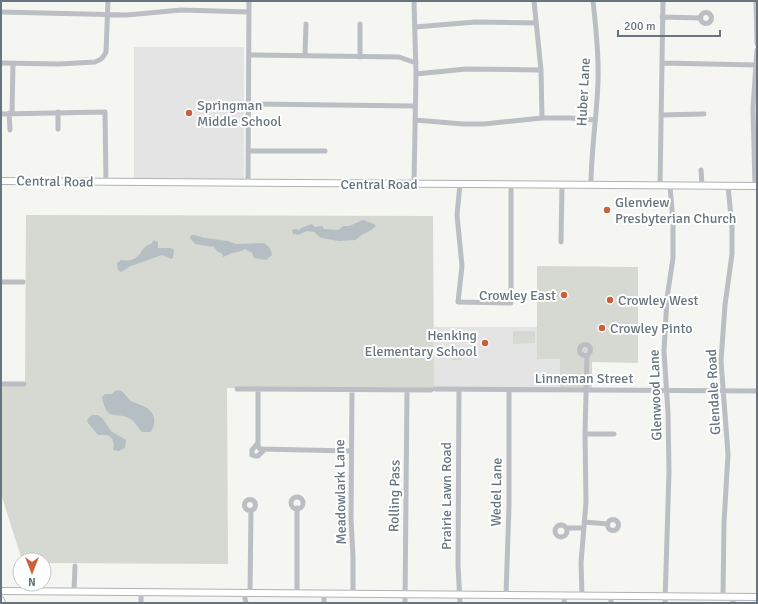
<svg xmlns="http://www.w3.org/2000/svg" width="758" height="604" font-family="Signika,sans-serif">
  <rect width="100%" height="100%" fill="#f5f5f2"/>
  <path fill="#e3e4e3" d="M134,47H244V179H134Z
    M434,327H537V358L560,359V388H434Z"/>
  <path fill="#d5d9d2" d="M26,215L433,216L434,388H227L228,564L44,563V560H22L1,494V386L25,385Z
    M537,266L638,267V363L592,362V388H560V359H537Z
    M513,331H535V343L513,344Z
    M455,346L462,348V360H452L451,349Z"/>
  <path fill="#b5bfc3" d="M363,220L374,224L376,226C371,232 362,233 356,240L339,241L321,238L314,232L307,231L298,235L293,234L292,230L295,229L300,230L301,228L312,224L315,227L322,226L324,229L338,230L343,226H349Z
    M191,235H194L205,238L228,241L236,244L264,243L270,248L272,255L266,260L254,258L252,253L245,249C240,252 237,252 232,253C229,254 227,256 223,257L222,253L218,252L214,247L195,244L190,238Z
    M154,240L158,242V248H171L174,250L173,258L171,259L162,255L131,266L121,272L118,270L117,263L121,260C124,260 128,261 131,260C141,258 142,245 151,244Z
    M120,390C125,393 127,398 131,401C135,403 139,404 143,406C155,411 157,421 151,432H142C138,428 136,423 132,420C117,409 107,425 102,397L105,394H112L115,391Z
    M92,415H98L103,419L111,431L126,440L125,448L119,451L113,450L114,445L112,438L107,435H98L88,423L87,420Z"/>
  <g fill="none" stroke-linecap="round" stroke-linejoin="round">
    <defs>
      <path id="major" d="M1,181L757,186
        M1,591L757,597
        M1,600L2,603"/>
    </defs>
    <use href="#major" stroke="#afb3b6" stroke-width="8"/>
    <path stroke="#bbbec2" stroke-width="5" d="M534,1L541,70L542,118
      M756,1L757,44
      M1,12L127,15L181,10L249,12
      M700.5 18a5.5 5.5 0 1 1 11 0a5.5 5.5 0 1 1-11 0Z
      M662,17L701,18
      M360,24V57
      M415,27L475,22L536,23
      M249,55L399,57L416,63
      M305,55L306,24
      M1,63L59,64L95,62C101,60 103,58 106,52L108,1
      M662,63L756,65
      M416,74L466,69L541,70
      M248,104L415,106
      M9,113L10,130
      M12,113L13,63
      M1,114L105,112L106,182
      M661,115L704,114
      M415,120L463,124H484L542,118H570L595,120
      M58,129V112
      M248,151H325
      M701,170L702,186
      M248,183L249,1
      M414,184L416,74L414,1
      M460,184L457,215L462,266L458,302L511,303V185
      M591,185C591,150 597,116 598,81C599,54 596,28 593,1
      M660,186L663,1
      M755,186L753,108L757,50
      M561,242L562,185
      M1,282H23
      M579.5 350a5.5 5.5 0 1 1 11 0a5.5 5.5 0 1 1-11 0Z
      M1,384H24
      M237,389L431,390
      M258,389V446L260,449L351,451
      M352,389L351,520L353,556V594
      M435,389L757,391
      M459,390L458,565L460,603
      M585,434H614
      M258,443L252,450V455L255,456H258L264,450
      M291 503a6 6 0 1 1 12 0a6 6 0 1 1-12 0Z
      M244.5 505a5.5 5.5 0 1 1 11 0a5.5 5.5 0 1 1-11 0Z
      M607.5 525a5.5 5.5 0 1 1 11 0a5.5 5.5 0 1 1-11 0Z
      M584,522L608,524
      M555 531a6 6 0 1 1 12 0a6 6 0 1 1-12 0Z
      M566,528H584
      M74,592L75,566
      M250,593L251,511
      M244,594L246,603
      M297,594V508
      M506,595L509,506V390
      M582,595L581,563L586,502L585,434L587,355
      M723,596L724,523L728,454L721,361L725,305L732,254V227L728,186
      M141,603V592
      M324,603V594
      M405,603L407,390
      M564,603L565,595
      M611,603V595
      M665,603L669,472L668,413L664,351L667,298L673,258V222L670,186
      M733,603V596"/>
    <use href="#major" stroke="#fff" stroke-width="6"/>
  </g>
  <g fill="#cb613c" stroke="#fff" stroke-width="1.5">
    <circle cx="189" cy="113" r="4"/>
    <circle cx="607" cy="210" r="4"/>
    <circle cx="564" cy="295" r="4"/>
    <circle cx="610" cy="300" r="4"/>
    <circle cx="602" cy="328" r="4"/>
    <circle cx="485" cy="343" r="4"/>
  </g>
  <g text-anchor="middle" stroke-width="4" stroke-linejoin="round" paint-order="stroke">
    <g font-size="14" fill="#68757f" stroke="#fff">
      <text transform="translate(583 92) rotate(-87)" y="5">Huber Lane</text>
      <text transform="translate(55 181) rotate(1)" y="5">Central Road</text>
      <text x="379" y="189">Central Road</text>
      <text x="584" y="383">Linneman Street</text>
      <text transform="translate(713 392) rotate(-93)" y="5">Glendale Road</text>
      <text transform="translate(655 395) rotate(-92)" y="5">Glenwood Lane</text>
      <text transform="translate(340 492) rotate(-91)" y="5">Meadowlark Lane</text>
      <text transform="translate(496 492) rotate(-89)" y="5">Wedel Lane</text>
      <text transform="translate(394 496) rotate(-89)" y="5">Rolling Pass</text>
      <text transform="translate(446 496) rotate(-90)" y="5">Prairie Lawn Road</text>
    </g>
    <g font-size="14" fill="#68757f" stroke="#fff" text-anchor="start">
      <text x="197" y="110">Springman<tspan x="197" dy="16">Middle School</tspan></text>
      <text x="615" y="207">Glenview<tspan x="615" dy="16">Presbyterian Church</tspan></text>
      <text x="556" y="300" text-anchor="end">Crowley East</text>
      <text x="618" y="305">Crowley West</text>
      <text x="610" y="333">Crowley Pinto</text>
      <text x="477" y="340" text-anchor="end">Henking<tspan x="477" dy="16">Elementary School</tspan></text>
    </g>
  </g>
  <rect width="758" height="604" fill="none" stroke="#68757f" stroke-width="4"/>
  <g transform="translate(32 572) rotate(180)"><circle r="19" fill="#ffffff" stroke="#c3c8cc"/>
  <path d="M0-3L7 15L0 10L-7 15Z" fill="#cb613c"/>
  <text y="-6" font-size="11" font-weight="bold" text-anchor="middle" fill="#68757f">N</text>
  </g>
  <path d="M618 30v6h102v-6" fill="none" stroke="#68757f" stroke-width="2"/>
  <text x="624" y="30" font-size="12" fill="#68757f" stroke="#ffffff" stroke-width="3" paint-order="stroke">200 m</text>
</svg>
